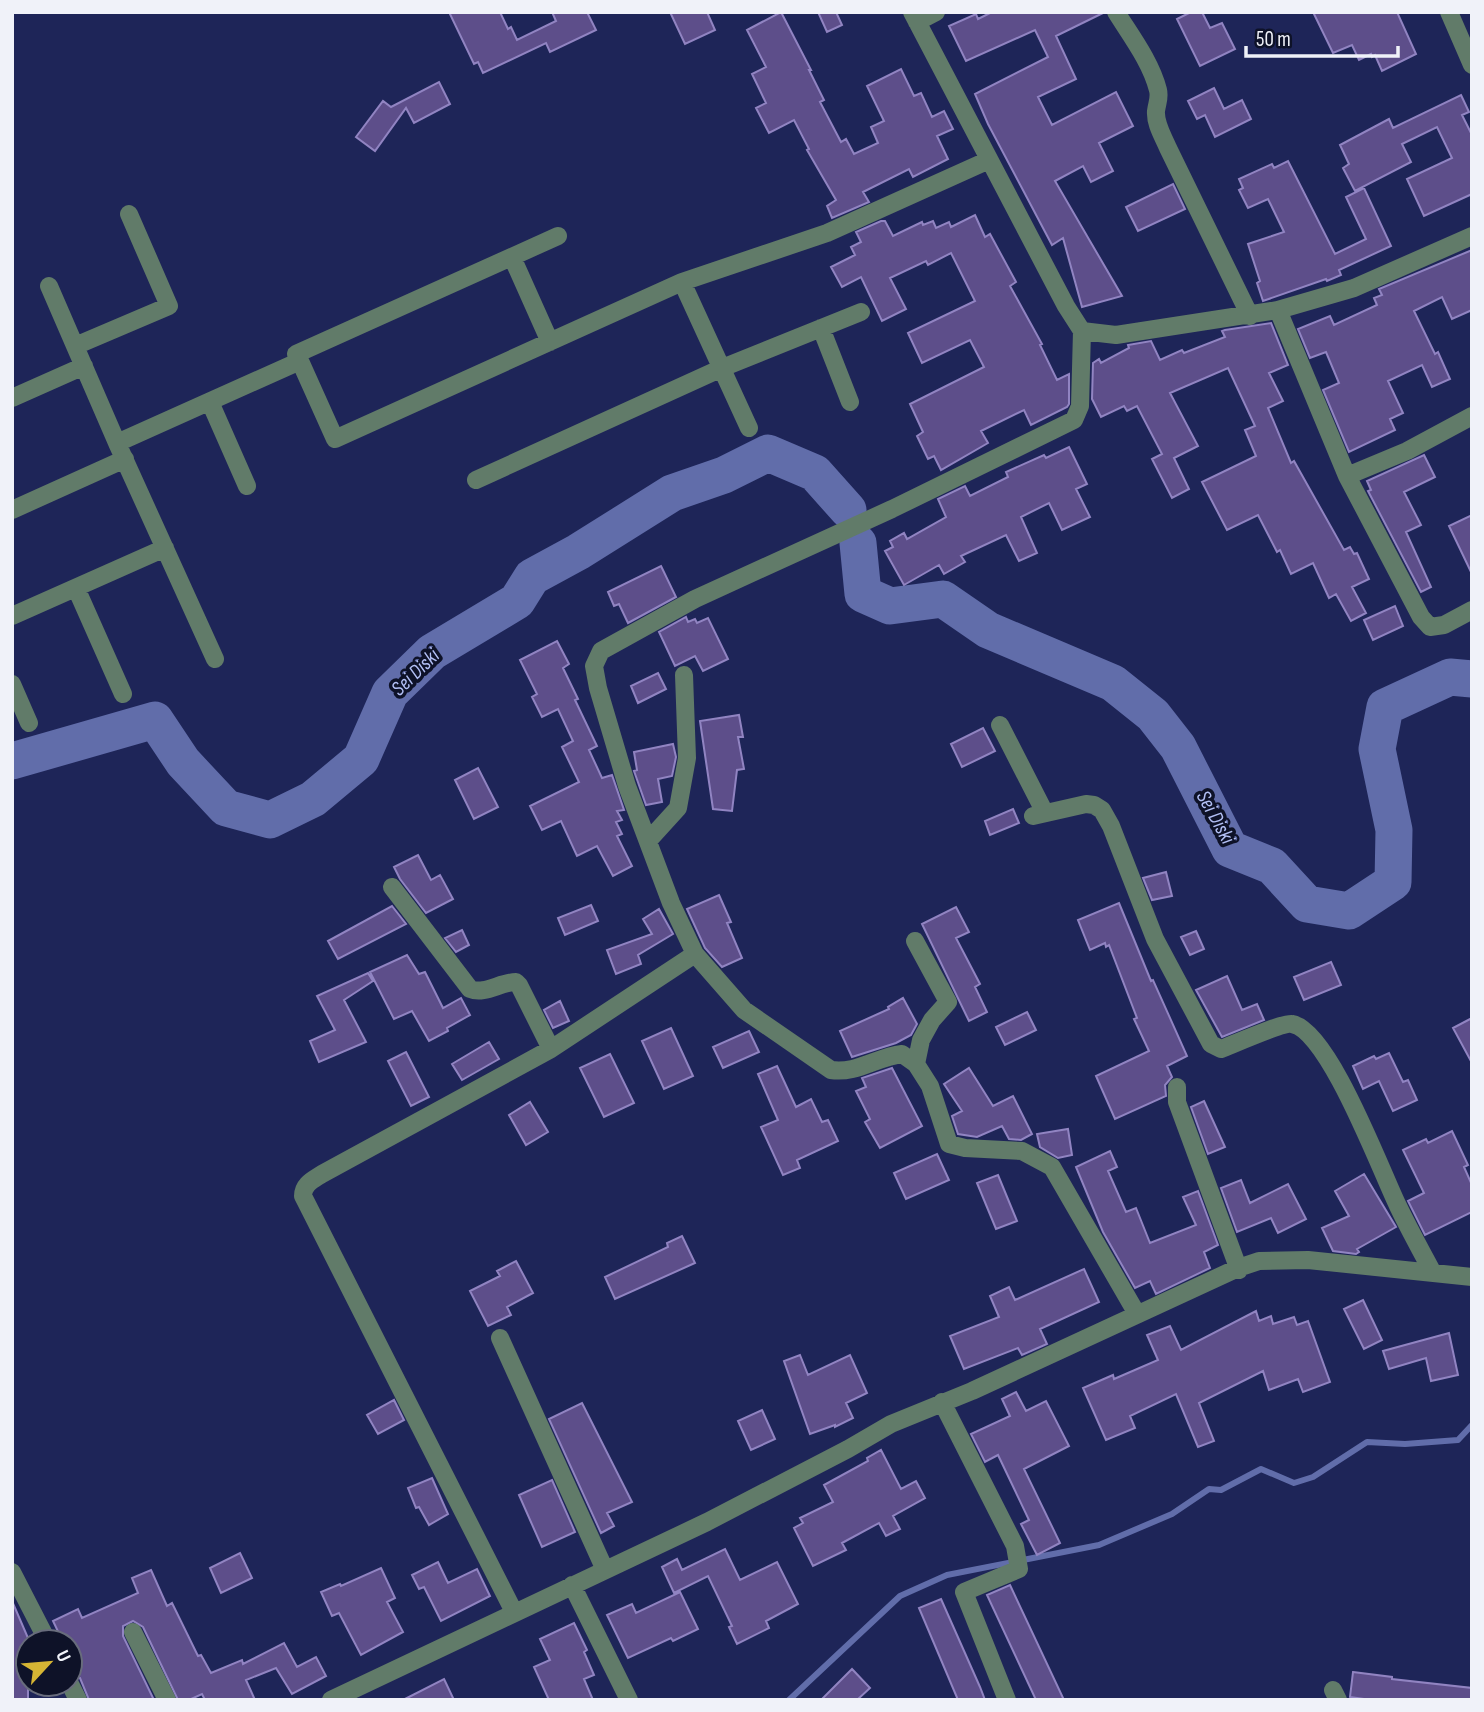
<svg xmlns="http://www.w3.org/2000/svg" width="1484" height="1712" font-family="'Sofia Sans Condensed',sans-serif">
  <rect width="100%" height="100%" fill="#1e2558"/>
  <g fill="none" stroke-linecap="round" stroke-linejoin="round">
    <path stroke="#616daa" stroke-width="6" d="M789,1700L900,1596L947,1575L1099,1545L1172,1514L1209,1489L1221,1490L1261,1469L1294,1483L1313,1477L1367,1442L1405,1444L1458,1440L1472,1425"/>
    <path stroke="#616daa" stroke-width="37" d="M858,543L863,594L890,606L943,599L988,630L1113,683L1153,715L1178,747L1230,849L1272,866L1307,904L1349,911L1393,882L1394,830L1377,749L1385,707L1450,677L1472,679
      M12,761L155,720L183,762L226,808L270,820L313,799L361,759L390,693L432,652L517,601L532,577L578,552L672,493L724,475L768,453L815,473L848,510"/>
  </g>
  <path fill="#5d4e8a" stroke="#9184c2" stroke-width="2" d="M449,12H500L508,29L511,27L517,40L556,21L552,12H587L596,30L550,52L546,43L483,73L478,62L474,64Z
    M670,12H707L715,30L685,44Z
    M781,12L811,70H809L824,100L820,102L841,142L846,139L854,154L878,143L871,127L884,121L867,86L901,69L914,96L921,93L932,117L944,111L953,129L937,136L948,159L913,177L909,169L863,192L869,202L832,218L827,206L836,200L807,150L809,149L794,120L769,133L756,108L766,103L752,74L766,67L747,30Z
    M818,12H836L842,25L827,32Z
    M992,12H1105L1056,36L1076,79L1038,97L1052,125L1116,92L1133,126L1099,143L1113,171L1091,182L1083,166L1055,181L1122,296L1082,307L1063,238L1052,245L988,124L975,94L1048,57L1035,30L966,61L949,26L976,14L978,19Z
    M1191,12H1202L1210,28L1222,23L1235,49L1200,66L1177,19Z
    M1313,12H1397L1416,54L1382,71L1375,55L1372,57L1371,54L1359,60L1352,45L1333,53Z
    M439,82L450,104L414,123L406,108L375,151L356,137L383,101L391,107Z
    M1214,88L1224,109L1242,100L1251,119L1215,137L1205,115L1197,119L1188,101Z
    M1461,95L1469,112L1462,115L1472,135V194L1424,216L1407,179L1452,158L1437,127L1402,144L1411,162L1355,191L1343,168L1349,164L1340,145L1389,119L1393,128Z
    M1288,161L1335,254L1366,239L1346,197L1364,188L1391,246L1339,270L1341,275L1327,281L1326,279L1263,301L1257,283L1260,281L1248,244L1284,232L1268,199L1248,208L1239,190L1243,188L1239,179L1272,164L1274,168Z
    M1173,184L1185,209L1138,231L1126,207Z
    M975,215L985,237L990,234L1016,282L1010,286L1042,344L1040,345L1057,380L1069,374V404L1067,407L1031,425L1024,410L981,431L988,443L941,470L934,456L928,459L917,436L923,432L910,404L984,367L970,340L922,363L908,333L975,301L951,253L928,265L926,261L890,278L906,309L882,321L861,277L842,287L831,267L855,255L851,247L861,242L856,232L881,221H885L893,236L922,222L923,225L933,221L936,228L949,222L951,227Z
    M1472,250V310L1452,319L1442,297L1414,311L1435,354L1438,352L1450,379L1432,387L1422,365L1388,381L1403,413L1390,419L1395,430L1349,452L1323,390L1339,383L1326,352L1310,358L1298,329L1330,316L1334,325L1377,305L1374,298L1382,295L1379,289Z
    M1271,323L1288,365L1269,373L1283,401L1268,408L1291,463L1294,461L1344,550L1350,547L1354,554L1357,553L1369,579L1352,587L1366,613L1351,621L1336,594L1329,598L1313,563L1291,574L1280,550L1277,552L1258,515L1227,530L1202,482L1256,456L1245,430L1255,426L1228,368L1170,393L1198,446L1174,458L1189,489L1172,498L1152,459L1162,454L1137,406L1127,411L1124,406L1101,417L1092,399L1093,363L1099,359L1101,363L1129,348L1128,345L1151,341L1160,360L1182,350L1184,353L1225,337L1222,331L1225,330Z
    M1069,447L1087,484L1076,489L1090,517L1062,530L1049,503L1021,517L1037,553L1019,561L1006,535L961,556L965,562L944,574L939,565L904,585L885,551L893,547L890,541L904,533L907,539L946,517L938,499L965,486L970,496L1008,477L1006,472L1044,455L1046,458Z
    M1424,455L1435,477L1404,492L1421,525L1406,532L1431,587L1421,592L1368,491L1371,490L1367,481Z
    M1472,515V574L1449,526Z
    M661,566L676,597L628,623L619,604L614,606L608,592Z
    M1395,606L1403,626L1373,640L1364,620Z
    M686,617L688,622L695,619L697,623L708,618L728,659L703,671L695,656L675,666L659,632Z
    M557,641L569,664L563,668L578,699L575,700L597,746L589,750L602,778L612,775L624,810L617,811L622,820L616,822L622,834L617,836L632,866L613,876L597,846L577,856L561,821L542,830L530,806L579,782L562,747L573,741L558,709L542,717L532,697L537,694L520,660Z
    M658,673L666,689L638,703L631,686Z
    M739,715L743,737H738L744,769L737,770L732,811L713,809L700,721Z
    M983,728L995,751L962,767L951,744Z
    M673,744L676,757L672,776L658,779L662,802L646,805L634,771L637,770L634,752Z
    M478,768L498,807L474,819L455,780Z
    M1013,809L1019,823L990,835L985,821Z
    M418,855L431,880L440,875L453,899L426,913L400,879L394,867Z
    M1166,872L1172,896L1152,900L1143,878Z
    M719,895L731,922L727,923L742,958L722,967L705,948L687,909Z
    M1119,903L1151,981L1153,980L1187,1056L1167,1066L1172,1077L1165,1085L1166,1096L1115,1119L1096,1076L1149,1051L1134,1019L1137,1018L1109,945L1106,947L1105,943L1090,950L1078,920Z
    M591,905L598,921L565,935L558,918Z
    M392,906L406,924L338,959L328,941Z
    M956,907L969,932L956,938L980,984L975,987L987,1012L969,1021L922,924Z
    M659,909L673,934L638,955L641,964L616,974L607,950L652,934L643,919Z
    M462,930L469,945L456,952L445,938Z
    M1196,931L1204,949L1190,955L1181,937Z
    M407,955L419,974L425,972L443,1008L461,998L470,1015L447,1028L448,1031L429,1041L412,1011L394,1019L370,972Z
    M1331,962L1341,985L1304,1000L1294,977Z
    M368,973L373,981L344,1000L366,1042L319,1062L310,1041L335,1030L317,996Z
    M1227,976L1242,1010L1257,1004L1264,1020L1222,1037L1196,990Z
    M903,998L917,1024L911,1035L896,1043L852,1057L840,1031L889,1009L888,1007Z
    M560,1001L569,1021L553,1028L544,1010Z
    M1027,1012L1036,1030L1005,1045L996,1027Z
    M1472,1018V1063L1453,1028Z
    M671,1028L693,1076L664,1089L642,1041Z
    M749,1031L759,1052L723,1068L713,1047Z
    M489,1042L499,1059L462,1080L452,1064Z
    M406,1052L429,1097L411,1106L388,1061Z
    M1389,1053L1403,1082L1408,1080L1417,1100L1393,1111L1379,1081L1363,1089L1353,1066L1374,1056L1376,1059Z
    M610,1054L634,1103L604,1117L580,1068Z
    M777,1066L796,1107L811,1099L822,1122L828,1120L838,1141L797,1160L800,1168L783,1175L761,1127L778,1120L758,1074Z
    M892,1068L922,1126L880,1148L865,1122L870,1119L856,1091L866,1087L862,1078Z
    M969,1068L993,1106L1013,1096L1032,1134L1021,1140L1009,1139L1002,1126L977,1137L958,1134L952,1116L962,1111L944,1084Z
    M1204,1101L1225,1147L1208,1154L1191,1107Z
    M530,1102L548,1132L526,1145L509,1115Z
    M1068,1129L1072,1155L1058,1158L1040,1147L1037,1134Z
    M1452,1131L1468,1165L1464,1167L1472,1185V1212L1425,1235L1408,1201L1424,1193L1403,1150L1426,1139L1428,1143Z
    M1110,1151L1117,1167L1108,1171L1126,1212L1136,1208L1150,1243L1196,1225L1183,1197L1198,1191L1218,1245L1204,1252L1210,1268L1156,1294L1150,1281L1135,1288L1103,1232L1076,1167Z
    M937,1154L949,1180L906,1199L894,1173Z
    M1364,1174L1396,1227L1357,1249L1359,1252L1356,1254L1333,1251L1322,1228L1349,1216L1335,1191Z
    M998,1175L1017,1221L996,1229L977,1183Z
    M1241,1180L1250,1203L1288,1184L1306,1219L1278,1233L1271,1218L1237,1232L1221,1188Z
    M682,1236L695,1263L615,1299L605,1277L668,1247L667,1243Z
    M516,1261L533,1293L507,1307L511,1315L488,1326L470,1291L500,1276L497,1271Z
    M1084,1269L1099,1302L1040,1329L1047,1344L1022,1355L1018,1348L964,1369L950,1336L999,1317L990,1296L1009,1287L1015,1300Z
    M1363,1300L1382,1340L1364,1349L1344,1309Z
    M1256,1311L1259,1321L1271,1316L1273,1324L1294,1317L1297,1325L1308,1321L1330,1382L1303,1392L1298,1379L1269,1390L1263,1371L1199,1403L1214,1441L1198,1447L1176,1394L1130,1416L1135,1428L1106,1440L1083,1388L1113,1375L1114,1379L1158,1360L1147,1335L1170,1326L1181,1350Z
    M1449,1333L1458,1375L1431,1381L1426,1358L1389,1369L1383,1351Z
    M800,1355L808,1375L850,1355L867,1393L846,1403L853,1418L835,1427V1425L810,1434L784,1361Z
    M1016,1392L1026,1411L1046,1401L1069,1446L1024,1469L1060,1543L1037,1555L1021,1524L1029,1520L998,1455L985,1462L971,1434L1010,1416L1002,1399Z
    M394,1400L404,1420L378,1434L367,1415Z
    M582,1403L632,1502L607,1513L614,1526L601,1533L549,1419Z
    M762,1410L775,1439L751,1450L738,1421Z
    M881,1450L901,1489L916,1481L925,1498L893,1516L900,1529L886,1536L879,1523L842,1543L846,1550L813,1566L794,1528L803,1523L800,1518L833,1502L824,1485L868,1461L867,1458Z
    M432,1478L448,1514L429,1525L419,1507L416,1508L408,1488Z
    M552,1480L575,1532L542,1547L519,1495Z
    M725,1549L740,1580L777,1562L798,1604L766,1621L769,1628L737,1644L729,1627L732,1626L708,1576L674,1593L662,1567L677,1559L682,1570Z
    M240,1553L252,1578L221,1593L210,1568Z
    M438,1562L448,1583L477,1569L490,1596L441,1621L424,1587L419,1589L412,1575Z
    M381,1568L395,1598L387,1602L403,1632L361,1655L339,1613L332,1616L321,1592L340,1584L341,1586Z
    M151,1570L167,1606L172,1603L198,1656L201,1655L211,1673L242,1660L243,1664L284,1643L297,1667L316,1657L326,1676L292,1694L276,1668L246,1680L255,1700H205L202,1694L189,1700H178L143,1627L133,1621L123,1626V1636L154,1700H89L80,1678L70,1673V1642H63L53,1621L78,1609L82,1618L138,1593L132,1578Z
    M1010,1585L1064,1700H1036L987,1595Z
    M680,1592L698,1629L673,1641L671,1638L628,1658L607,1615L632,1604L636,1613Z
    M941,1599L980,1687L985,1700H958L919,1608Z
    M12,1601L28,1638V1700H12Z
    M574,1623L587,1650L584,1652L594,1675L584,1679L593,1700H549L534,1667L550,1660L540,1639Z
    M852,1669L870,1688L857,1700H821Z
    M1353,1672L1392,1677V1679L1472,1688V1700H1371L1350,1697Z
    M444,1679L454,1700H403Z"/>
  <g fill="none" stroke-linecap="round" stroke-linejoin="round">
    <path stroke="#617b69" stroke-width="18" d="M912,12L1066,306L1082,331L1116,335L1278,310L1354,288L1472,236
      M1116,12C1131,36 1151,62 1158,90C1160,98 1157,103 1156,111C1155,124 1163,136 1168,148L1250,316
      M1449,12L1472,65
      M917,22L936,12
      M512,257L550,342
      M682,282L749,428
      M49,286L117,443
      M1278,310L1347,476L1421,617L1430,627L1444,625L1472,610
      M821,328L850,402
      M1082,331L1080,406L1074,420L892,509L695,599L601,651L594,666L598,688L627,786L671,903L695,954L744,1010L831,1070C856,1074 877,1057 902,1054L916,1064L930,1086L949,1144L965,1148L1022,1151L1052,1167L1137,1314
      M75,346L169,306L129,214
      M300,361L335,439L682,282L827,233L989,160
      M12,398L84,366
      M210,402L247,486
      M1347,476L1407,451L1472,416
      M476,480L722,368L861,312
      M12,510L125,459
      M76,588L123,694
      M12,616L165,548
      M215,659L117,443L300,361L296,354L558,236
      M12,684L29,723
      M1000,725L1045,813
      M1033,816L1086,804L1094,805L1102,810L1111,826L1155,939L1211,1044L1221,1049C1234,1044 1284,1022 1292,1024C1328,1029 1381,1171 1398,1206C1409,1229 1421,1251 1433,1273
      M648,841L678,808L687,758L684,675
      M392,887L470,989C485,995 500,982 516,982L519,985L551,1049
      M915,941L948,1002L932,1020L921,1040L916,1064
      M1177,1087V1102L1239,1270
      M500,1338L605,1570
      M942,1402L1015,1546L1019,1569L964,1592L1007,1700
      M12,1572L48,1642
      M572,1585L629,1700
      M514,1612L303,1196C303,1184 313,1180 322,1174L551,1049L695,954
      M133,1632L167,1700
      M70,1684L78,1700
      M1333,1690L1338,1700
      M331,1700L707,1522L848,1449L891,1424L972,1391L1238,1268L1259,1261L1308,1260L1472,1277"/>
  </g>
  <g text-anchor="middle" stroke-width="7" stroke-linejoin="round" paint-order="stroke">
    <g font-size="21" font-style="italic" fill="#b2bff4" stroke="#0e1228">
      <text transform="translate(415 672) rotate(-44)" y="7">Sei Diski</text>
      <text transform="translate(1216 817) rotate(61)" y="7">Sei Diski</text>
    </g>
  </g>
  <rect width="1484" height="1712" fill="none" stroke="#f0f2f9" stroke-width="28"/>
  <g transform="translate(49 1663) rotate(64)"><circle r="33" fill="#0e1228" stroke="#686c7c" stroke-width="2"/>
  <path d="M0-5L12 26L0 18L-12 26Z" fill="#d6b534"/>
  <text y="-10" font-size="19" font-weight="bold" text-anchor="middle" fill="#f0f2f9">U</text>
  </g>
  <path d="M1246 46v10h152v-10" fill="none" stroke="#f0f2f9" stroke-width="3.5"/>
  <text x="1256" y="46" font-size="21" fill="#f0f2f9" stroke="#0e1228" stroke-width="5" paint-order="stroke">50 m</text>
</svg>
